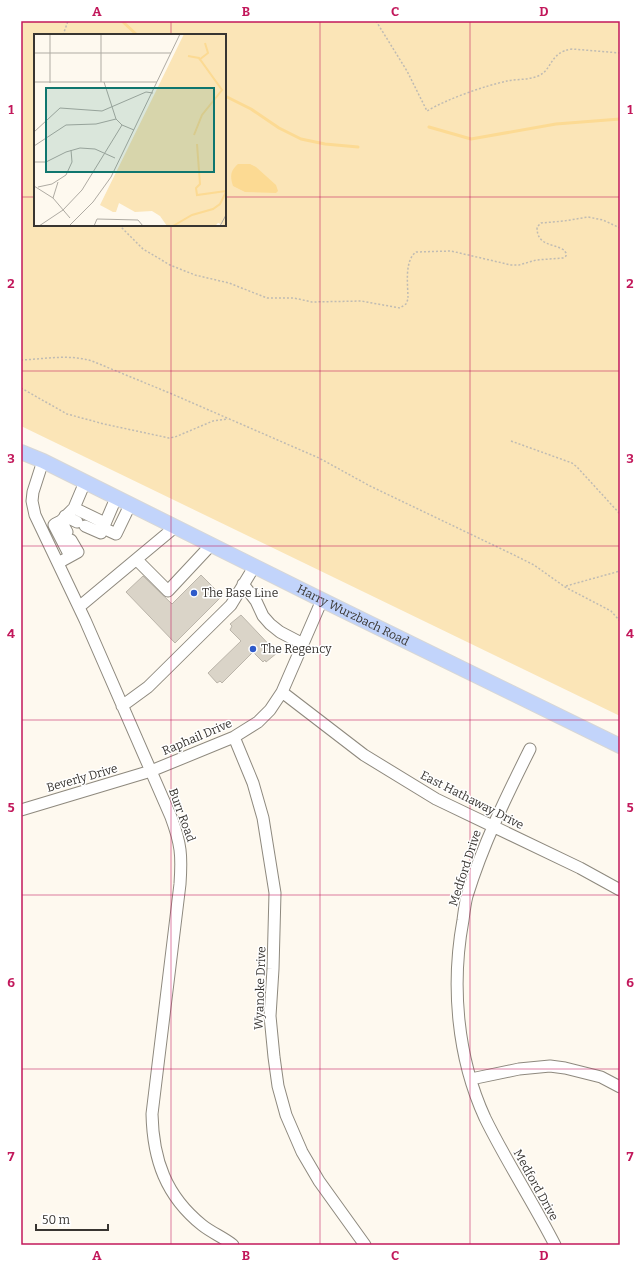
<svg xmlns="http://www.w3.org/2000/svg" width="641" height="1266" font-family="Bitter,serif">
  <rect width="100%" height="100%" fill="#fef9ef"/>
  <path fill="#fbe5b7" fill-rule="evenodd" d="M21,21H620V716L21,426ZM35,35H225V225H35Z"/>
  <path fill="#fcda93" d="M238,164H250L256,167L276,185L278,191L276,193L245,192L233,186C230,176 230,171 238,164Z"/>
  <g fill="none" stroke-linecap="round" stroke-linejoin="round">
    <path stroke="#fcda93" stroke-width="3" d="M122,21L137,35
      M225,96L251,109L279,128L301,139L325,144L358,147
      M429,127L471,139L556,124L620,119"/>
  </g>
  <path fill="#dad4c8" stroke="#bbb5aa" d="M201,575L222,596L175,643L126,592L143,576L172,604Z
    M241,615L277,653L266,662L265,660L263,662L253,652L222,683L220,681L217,683L208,673L241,641L230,630L232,626L230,624Z"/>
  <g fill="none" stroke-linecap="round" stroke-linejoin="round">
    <defs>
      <path id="minor" d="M43,461L33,492L32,501L35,515L85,620L171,817C181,844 182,855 180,884L152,1114C153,1160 166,1196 202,1225C212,1233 223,1237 233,1245
        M74,508L105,523
        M65,516L77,522
        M61,521L74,508L85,482
        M55,524L61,521L67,532
        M54,525L70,556
        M85,526L101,533L116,498
        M103,528L116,534L130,505
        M137,560L168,591L211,545
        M58,563L78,552L71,540
        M243,584L256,601L263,616L270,624L280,632L303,644
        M79,607L175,527
        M282,692L364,755L436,799L580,868L620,890
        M122,706L148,687L231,605L254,567
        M234,737L253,783L263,818L275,893L273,969L270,1016L274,1057L278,1086L286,1115L302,1152L319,1181L365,1245
        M530,749C506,797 483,844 467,896C465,904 464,912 463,920C451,985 457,1057 485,1118C506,1161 533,1202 555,1245
        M21,810L151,771L234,737L258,722L270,710L282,692L322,600
        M471,1079L519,1069L550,1066L565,1068L601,1077L620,1087"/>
      <g id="major">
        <path id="s1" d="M21,452L43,461L322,600L620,746"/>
      </g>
    </defs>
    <use href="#minor" stroke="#8e897e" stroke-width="13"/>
    <use href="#major" stroke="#d7d7d6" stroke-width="16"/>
    <path stroke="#bfbbb3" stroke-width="1.5" stroke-dasharray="2 2" stroke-linecap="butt" d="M376,21L407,71L427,111C447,99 484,86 507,81C517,79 528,80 538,76C553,70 549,52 572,49L620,53
      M63,35L68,21
      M119,225L143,249L170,265L195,275L229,283L267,298H294L312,302L361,301L400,308L406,304L408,299C408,285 404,261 416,252L451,251L511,265H519L536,260L563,258L566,256V253L564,250C552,243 537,246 537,227L541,223L564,221L588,217L603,220L620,228
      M21,360C45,359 69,354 92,361L172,394L319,458L370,486L512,554L534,565L565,587L611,611L620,621
      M21,388L67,414L104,424L169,438L175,437L213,421L228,419
      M511,441L572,463L577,467L620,514
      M566,586L620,571"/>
    <use href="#minor" stroke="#fff" stroke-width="11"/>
    <use href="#major" stroke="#c2d4fb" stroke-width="14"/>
  </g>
  <path fill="none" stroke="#c2185b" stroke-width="1" stroke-opacity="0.55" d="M171,21V35M320,21V1245M470,21V1245M21,197H35M225,197H620M171,225V1245M21,371H620M21,546H620M21,720H620M21,895H620M21,1069H620"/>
  <g fill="#2e5aca" stroke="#fff" stroke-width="1.5">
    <circle cx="194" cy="593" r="4"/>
    <circle cx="253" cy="649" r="4"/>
  </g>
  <g text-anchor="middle" stroke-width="3" stroke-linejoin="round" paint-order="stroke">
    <g font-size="12" fill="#383531" stroke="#fff" text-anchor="start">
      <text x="202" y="597">The Base Line</text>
      <text x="261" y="653">The Regency</text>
    </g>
    <g font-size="12" fill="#383531" stroke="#fff">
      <text dy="4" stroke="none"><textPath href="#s1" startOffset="370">Harry Wurzbach Road</textPath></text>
      <text transform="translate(197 737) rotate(-23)" y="4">Raphail Drive</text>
      <text transform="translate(82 778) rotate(-16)" y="4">Beverly Drive</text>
      <text transform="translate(472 800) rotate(27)" y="4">East Hathaway Drive</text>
      <text transform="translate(182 815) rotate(70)" y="4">Burr Road</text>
      <text transform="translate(465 868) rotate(-72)" y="4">Medford Drive</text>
      <text transform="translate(260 988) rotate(-88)" y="4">Wyanoke Drive</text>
      <text transform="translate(536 1185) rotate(61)" y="4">Medford Drive</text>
    </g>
  </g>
  <g transform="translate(34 34)">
    <rect width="192" height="192" fill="#fef9ef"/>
    <path d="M150,0H192V192L184,189L181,192H133L126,182L118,177L101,178L85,169L82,178H79L66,171Z" fill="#fbe5b7"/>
    <path fill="none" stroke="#fcda93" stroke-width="2" d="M154,22L165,24L188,56L168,81L160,101M165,26L174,19L171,9M163,110L166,150L162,154L163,161L192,157M139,192L158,181L179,175L186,170L192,158"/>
    <path fill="none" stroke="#afaba3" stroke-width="1" d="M67,0V48M0,19H137M0,48H123M70,48L82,85L88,91L100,96M16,49V0M0,98L26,74L68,77L112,58L119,59M0,112L32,91L62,90L82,85M0,128H12L32,118L46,114L61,115L81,124M0,152L19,164L36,184M4,153L18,150L32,141L38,128L37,116M19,164L24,148M5,192L29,176L48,156L88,91M35,192L59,168L77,143L146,0M60,192L63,185L104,186L109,192M186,192L192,181"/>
    <path fill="#0f766e" fill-opacity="0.15" stroke="#0f766e" stroke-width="2" d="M12,54H180V138H12Z"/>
    <rect width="192" height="192" fill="none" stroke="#383531" stroke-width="2"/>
  </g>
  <rect width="641" height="1266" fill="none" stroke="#ffffff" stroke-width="44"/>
  <path d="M36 1224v6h72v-6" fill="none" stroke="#383531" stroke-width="2"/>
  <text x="42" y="1224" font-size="12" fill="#383531" stroke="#ffffff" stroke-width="3" paint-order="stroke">50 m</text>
  <rect x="22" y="22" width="597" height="1222" fill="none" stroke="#c2185b" stroke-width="1.5"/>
  <g font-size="13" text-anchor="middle" font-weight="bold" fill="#c2185b">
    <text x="97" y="16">A</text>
    <text x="246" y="16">B</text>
    <text x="395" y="16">C</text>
    <text x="544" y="16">D</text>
    <text x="11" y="114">1</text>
    <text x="630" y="114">1</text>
    <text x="11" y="288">2</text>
    <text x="630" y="288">2</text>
    <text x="11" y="463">3</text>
    <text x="630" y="463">3</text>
    <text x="11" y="638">4</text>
    <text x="630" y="638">4</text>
    <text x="11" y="812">5</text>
    <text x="630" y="812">5</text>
    <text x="11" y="987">6</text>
    <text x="630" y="987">6</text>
    <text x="11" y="1161">7</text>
    <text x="630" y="1161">7</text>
    <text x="97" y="1260">A</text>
    <text x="246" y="1260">B</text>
    <text x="395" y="1260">C</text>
    <text x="544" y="1260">D</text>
  </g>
</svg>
